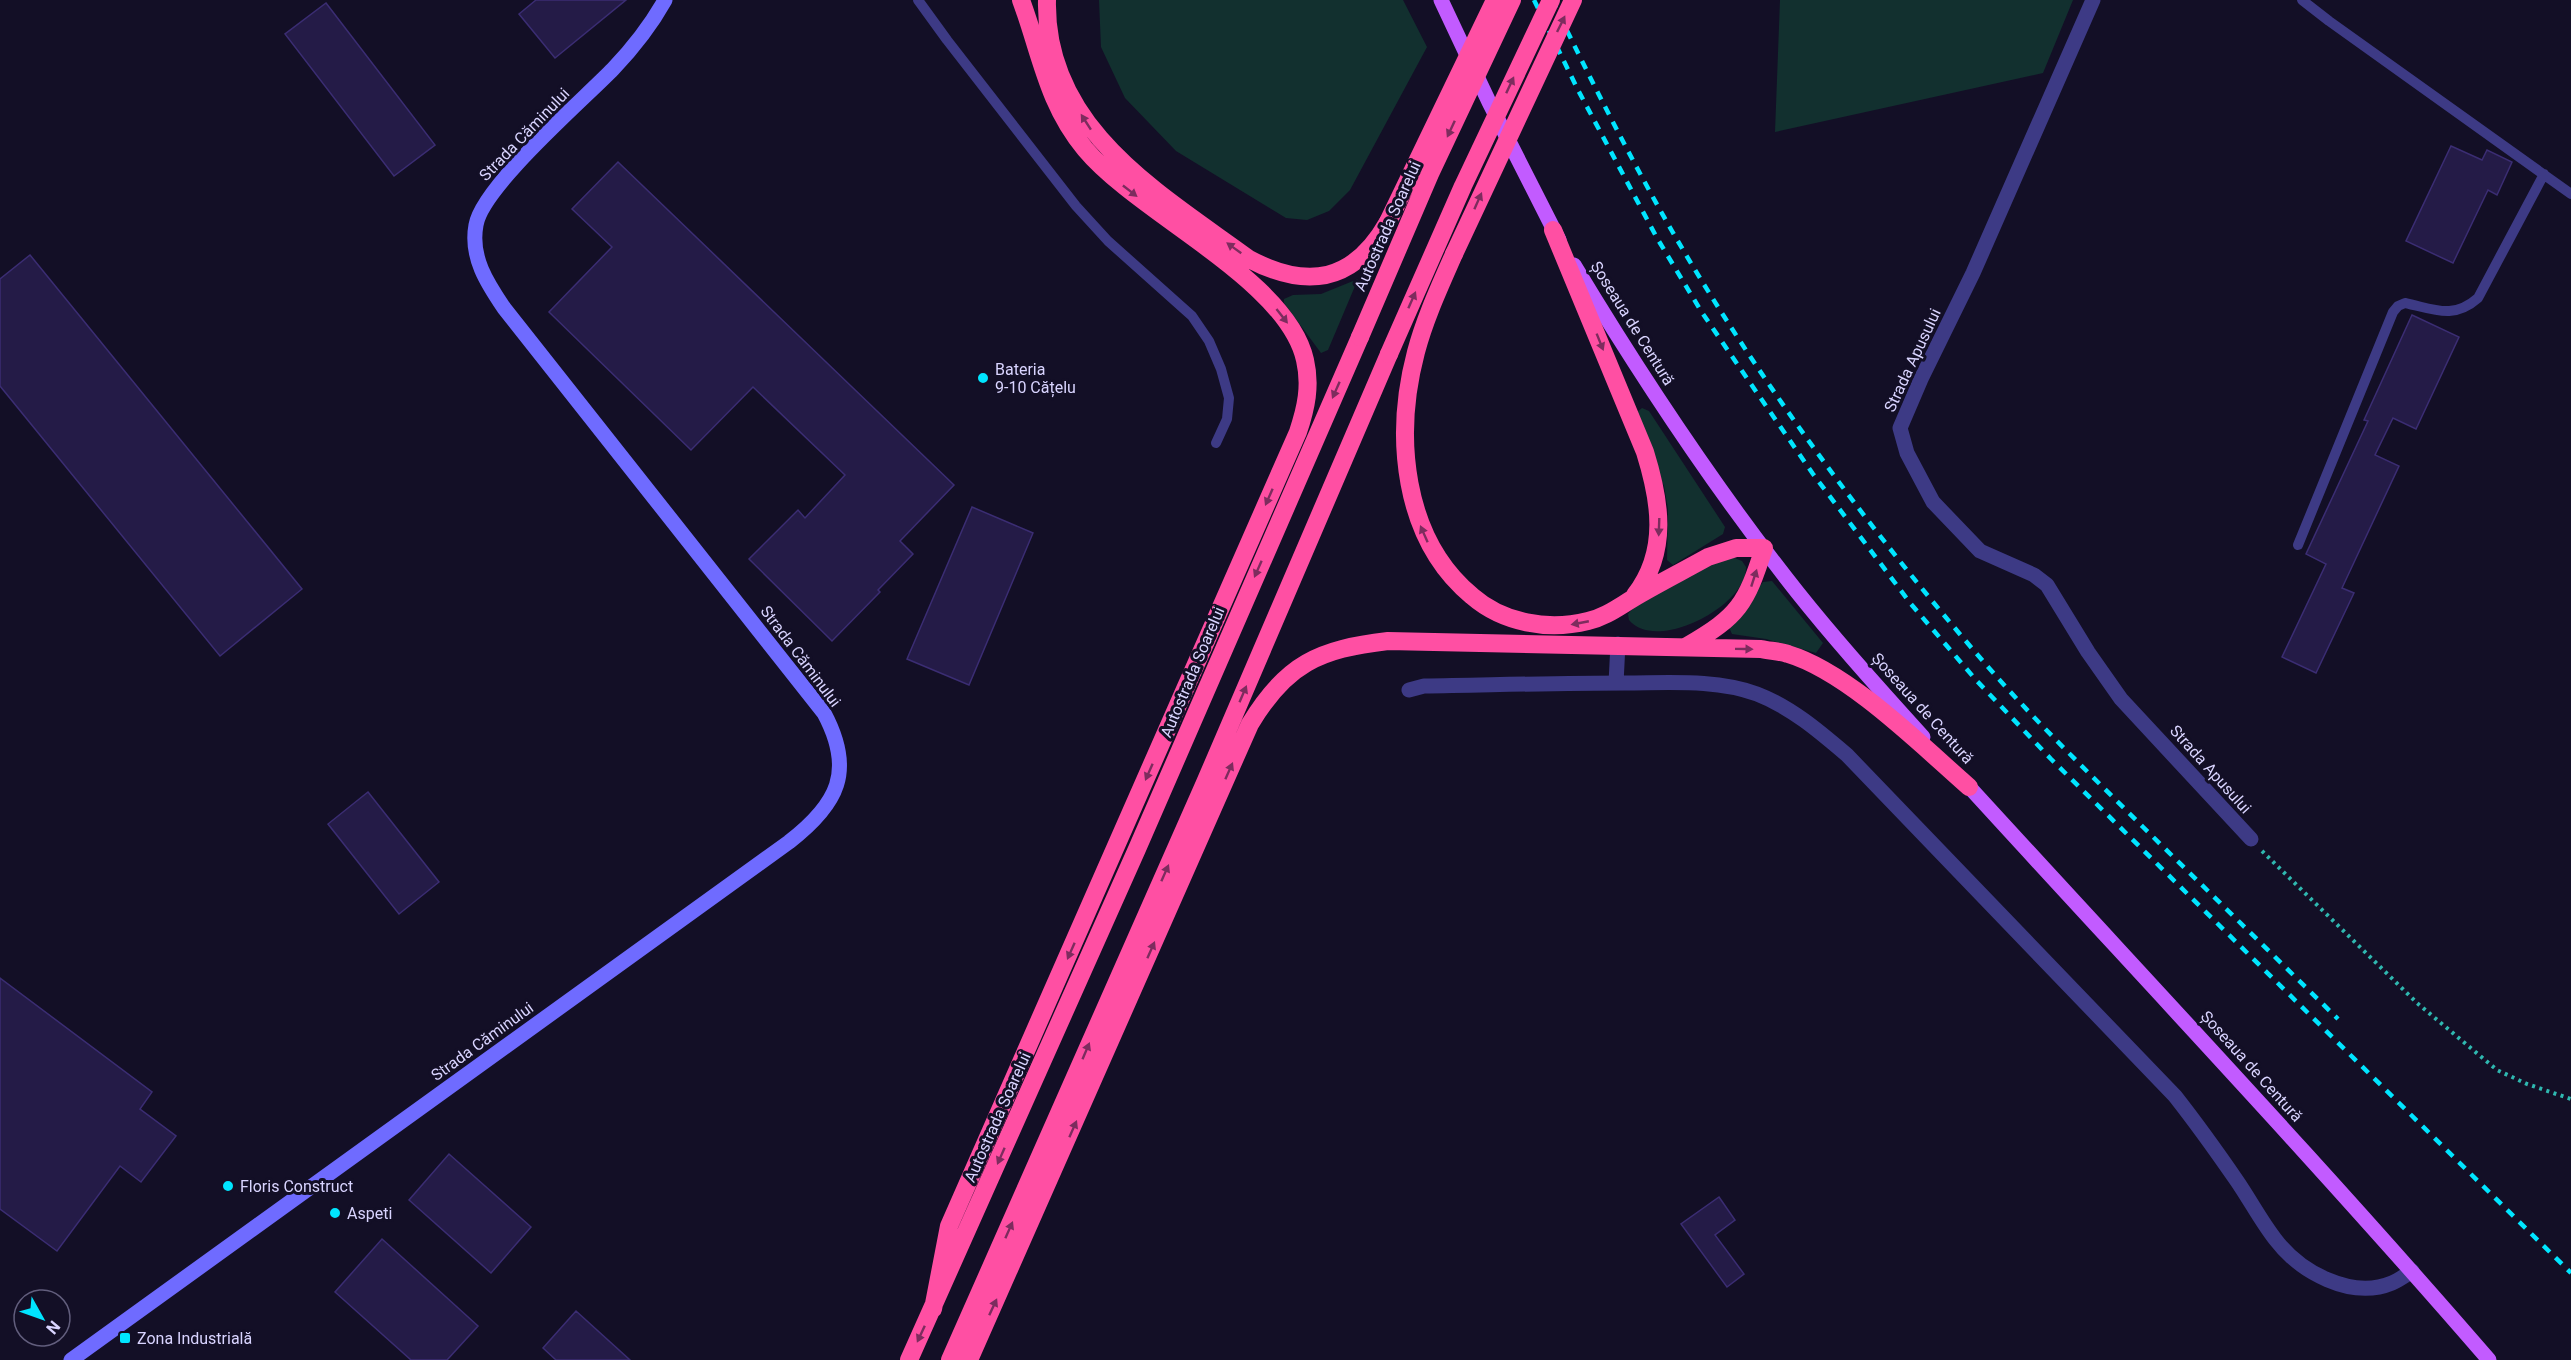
<svg xmlns="http://www.w3.org/2000/svg" width="2571" height="1360" font-family="Roboto,sans-serif">
  <rect width="100%" height="100%" fill="#130f26"/>
  <path fill="#12302f" d="M1099,0H1403L1427,47L1350,190L1329,211L1307,220L1286,218L1176,151L1125,98L1101,47Z
    M1780,0H2073L2043,73L1775,132Z
    M1358,279L1328,350L1321,353L1284,303V299L1293,295L1321,294Z
    M1642,408L1649,411L1725,527L1723,534L1673,565L1667,560L1668,509L1664,486L1636,413Z
    M1732,557L1742,561L1746,567C1747,606 1656,653 1629,620L1628,614L1633,608L1711,562Z
    M1772,581L1823,643L1816,653L1766,639L1732,634L1728,625L1745,607L1763,582Z"/>
  <path fill="#241b47" stroke="#3b2d73" stroke-width="1.5" d="M536,0H626L555,58L519,14Z
    M326,3L435,145L394,176L285,34Z
    M2451,146L2482,160L2487,150L2512,162L2497,195L2488,190L2453,263L2406,241Z
    M618,162L954,485L900,541L913,554L878,590L880,592L832,641L749,559L798,510L805,518L845,475L753,387L691,450L549,312L612,247L572,209Z
    M30,255L302,589L220,656L0,386V279Z
    M2412,315L2459,337L2416,429L2393,418L2375,455L2399,466L2342,588L2354,593L2316,673L2282,657L2326,564L2306,554L2368,421L2364,420Z
    M972,507L1033,533L969,685L907,659Z
    M368,792L439,882L399,914L328,824Z
    M0,978L152,1092L140,1109L176,1136L141,1182L120,1166L57,1251L0,1209Z
    M449,1154L531,1227L491,1273L409,1200Z
    M1719,1197L1735,1220L1715,1235L1744,1274L1727,1287L1681,1224Z
    M382,1239L478,1326L447,1360H411L335,1292Z
    M576,1311L630,1360H556L543,1348Z"/>
  <g fill="none" stroke-linecap="round" stroke-linejoin="round">
    <path stroke="#2fb8b0" stroke-width="4" stroke-dasharray="3 4.5" stroke-linecap="butt" d="M2262,851L2417,1003L2497,1070L2527,1084L2571,1099"/>
    <path stroke="#3d3a85" stroke-width="10" d="M918,0L947,40L1076,206L1108,241L1192,316L1209,341L1221,369L1229,398L1227,419L1216,443
      M2302,0L2329,21L2571,194
      M2298,545L2393,312L2398,306L2405,303C2434,309 2453,320 2478,298L2544,174"/>
    <path stroke="#3d3a85" stroke-width="15" d="M2093,0L1973,273L1921,379L1900,428L1907,453L1933,502L1980,551L2034,575L2047,585L2088,652L2121,699L2251,839
      M1616,683L1618,644
      M1409,690L1424,686C1491,685 1558,683 1625,683C1669,683 1716,679 1757,694C1791,707 1820,732 1847,755L2175,1096C2197,1124 2217,1152 2237,1181C2250,1200 2261,1221 2275,1239C2300,1272 2351,1300 2392,1283C2399,1280 2406,1275 2412,1271"/>
    <path stroke="#6f6bff" stroke-width="15" d="M71,1360L789,842C838,804 855,771 824,713L504,308C487,283 470,257 476,225C482,187 583,100 613,69C633,48 651,25 665,0"/>
    <path stroke="#c25bff" stroke-width="15" d="M1441,0L1489,102L1559,240
      M1574,265C1641,376 1717,491 1798,593C1837,642 1880,690 1923,737
      M1962,779C2138,972 2318,1162 2489,1360"/>
    <path stroke="#ff4fa3" stroke-width="18" d="M1047,0C1044,128 1159,193 1249,259C1308,290 1354,282 1388,222
      M1553,230L1645,452C1660,500 1669,551 1635,595
      M1454,254C1440,286 1425,318 1416,352C1394,435 1402,538 1472,596C1503,623 1548,631 1588,621C1605,617 1617,608 1632,599C1657,584 1683,571 1708,557L1736,548H1764C1746,604 1739,616 1687,646
      M933,1309L949,1226L1298,432C1306,408 1311,386 1305,360C1287,279 1140,215 1085,149C1047,103 1041,54 1021,0
      M909,1360L1137,849L1360,337
      M950,1360L1204,785L1389,354
      M969,1360L1250,724C1286,664 1319,649 1388,641L1761,649C1770,651 1780,651 1788,654C1848,672 1921,745 1969,787"/>
    <path stroke="#00e5ff" stroke-width="4.5" stroke-dasharray="9 8" stroke-linecap="butt" d="M1534,0L1578,90L1657,238L1701,311L1755,390L1813,474L1911,604L1976,680L2051,759L2571,1273
      M1552,0C1590,78 1629,156 1672,231C1760,383 1874,536 1989,668C2038,724 2091,775 2143,827C2208,891 2273,955 2338,1019"/>
    <path stroke="#ff4fa3" stroke-width="18" d="M1388,222L1495,0
      M1454,254L1573,0
      M1360,337L1430,174L1512,0
      M1389,354L1463,186L1551,0"/>
  </g>
  <defs><path id="oneway-solid" d="M-6-.8H1V-3.2L6.5 0L1 3.2V.8H-6Z" transform="scale(1.5)"/></defs>
  <g fill="#7d2c5e">
    <use href="#oneway-solid" transform="translate(1561 24) rotate(-64)"/>
    <use href="#oneway-solid" transform="translate(1510 85) rotate(-65)"/>
    <use href="#oneway-solid" transform="translate(1086 122) rotate(-123)"/>
    <use href="#oneway-solid" transform="translate(1451 129) rotate(115)"/>
    <use href="#oneway-solid" transform="translate(1130 191) rotate(38)"/>
    <use href="#oneway-solid" transform="translate(1478 201) rotate(-66)"/>
    <use href="#oneway-solid" transform="translate(1234 248) rotate(-144)"/>
    <use href="#oneway-solid" transform="translate(1412 300) rotate(-66)"/>
    <use href="#oneway-solid" transform="translate(1282 316) rotate(52)"/>
    <use href="#oneway-solid" transform="translate(1600 342) rotate(68)"/>
    <use href="#oneway-solid" transform="translate(1336 390) rotate(114)"/>
    <use href="#oneway-solid" transform="translate(1269 497) rotate(114)"/>
    <use href="#oneway-solid" transform="translate(1659 527) rotate(92)"/>
    <use href="#oneway-solid" transform="translate(1424 534) rotate(-114)"/>
    <use href="#oneway-solid" transform="translate(1258 569) rotate(114)"/>
    <use href="#oneway-solid" transform="translate(1754 578) rotate(-72)"/>
    <use href="#oneway-solid" transform="translate(1580 623) rotate(169)"/>
    <use href="#oneway-solid" transform="translate(1744 649) rotate(1)"/>
    <use href="#oneway-solid" transform="translate(1243 694) rotate(-67)"/>
    <use href="#oneway-solid" transform="translate(1229 771) rotate(-66)"/>
    <use href="#oneway-solid" transform="translate(1149 772) rotate(114)"/>
    <use href="#oneway-solid" transform="translate(1165 873) rotate(-66)"/>
    <use href="#oneway-solid" transform="translate(1151 950) rotate(-66)"/>
    <use href="#oneway-solid" transform="translate(1071 951) rotate(114)"/>
    <use href="#oneway-solid" transform="translate(1086 1051) rotate(-67)"/>
    <use href="#oneway-solid" transform="translate(1073 1129) rotate(-66)"/>
    <use href="#oneway-solid" transform="translate(1001 1156) rotate(114)"/>
    <use href="#oneway-solid" transform="translate(1009 1230) rotate(-66)"/>
    <use href="#oneway-solid" transform="translate(993 1307) rotate(-65)"/>
    <use href="#oneway-solid" transform="translate(921 1334) rotate(115)"/>
  </g>
  <g fill="#00e5ff" stroke="#130f26" stroke-width="2">
    <circle cx="983" cy="378" r="6"/>
    <circle cx="228" cy="1186" r="6"/>
    <circle cx="335" cy="1213" r="6"/>
    <rect x="119" y="1332" width="12" height="12" rx="3"/>
  </g>
  <g text-anchor="middle" stroke-width="6" stroke-linejoin="round" paint-order="stroke">
    <g font-size="16" fill="#d9d4ff" stroke="#130f26">
      <text transform="translate(524 134) rotate(-46)" y="6">Strada Căminului</text>
      <text transform="translate(1387 226) rotate(-66)" y="6">Autostrada Soarelui</text>
      <text transform="translate(1633 323) rotate(58)" y="6">Șoseaua de Centură</text>
      <text transform="translate(1912 360) rotate(-65)" y="6">Strada Apusului</text>
      <text transform="translate(801 656) rotate(53)" y="6">Strada Căminului</text>
      <text transform="translate(1192 672) rotate(-67)" y="6">Autostrada Soarelui</text>
      <text transform="translate(1923 708) rotate(48)" y="6">Șoseaua de Centură</text>
      <text transform="translate(2211 769) rotate(48)" y="6">Strada Apusului</text>
      <text transform="translate(482 1041) rotate(-36)" y="6">Strada Căminului</text>
      <text transform="translate(2252 1066) rotate(48)" y="6">Șoseaua de Centură</text>
      <text transform="translate(997 1117) rotate(-66)" y="6">Autostrada Soarelui</text>
    </g>
    <g font-size="16" fill="#d9d4ff" stroke="#130f26" text-anchor="start">
      <text x="995" y="375">Bateria<tspan x="995" dy="18">9-10 Cățelu</tspan></text>
      <text x="240" y="1192">Floris Construct</text>
      <text x="347" y="1219">Aspeti</text>
      <text x="137" y="1344">Zona Industrială</text>
    </g>
  </g>
  <g transform="translate(42 1318) rotate(130)"><circle r="28" fill="#130f26" stroke="#625e7d" stroke-width="1.5"/>
  <path d="M0-4.5L10 22L0 15L-10 22Z" fill="#00e5ff"/>
  <text y="-9" font-size="16" font-weight="bold" text-anchor="middle" fill="#d9d4ff">N</text>
  </g>
</svg>
